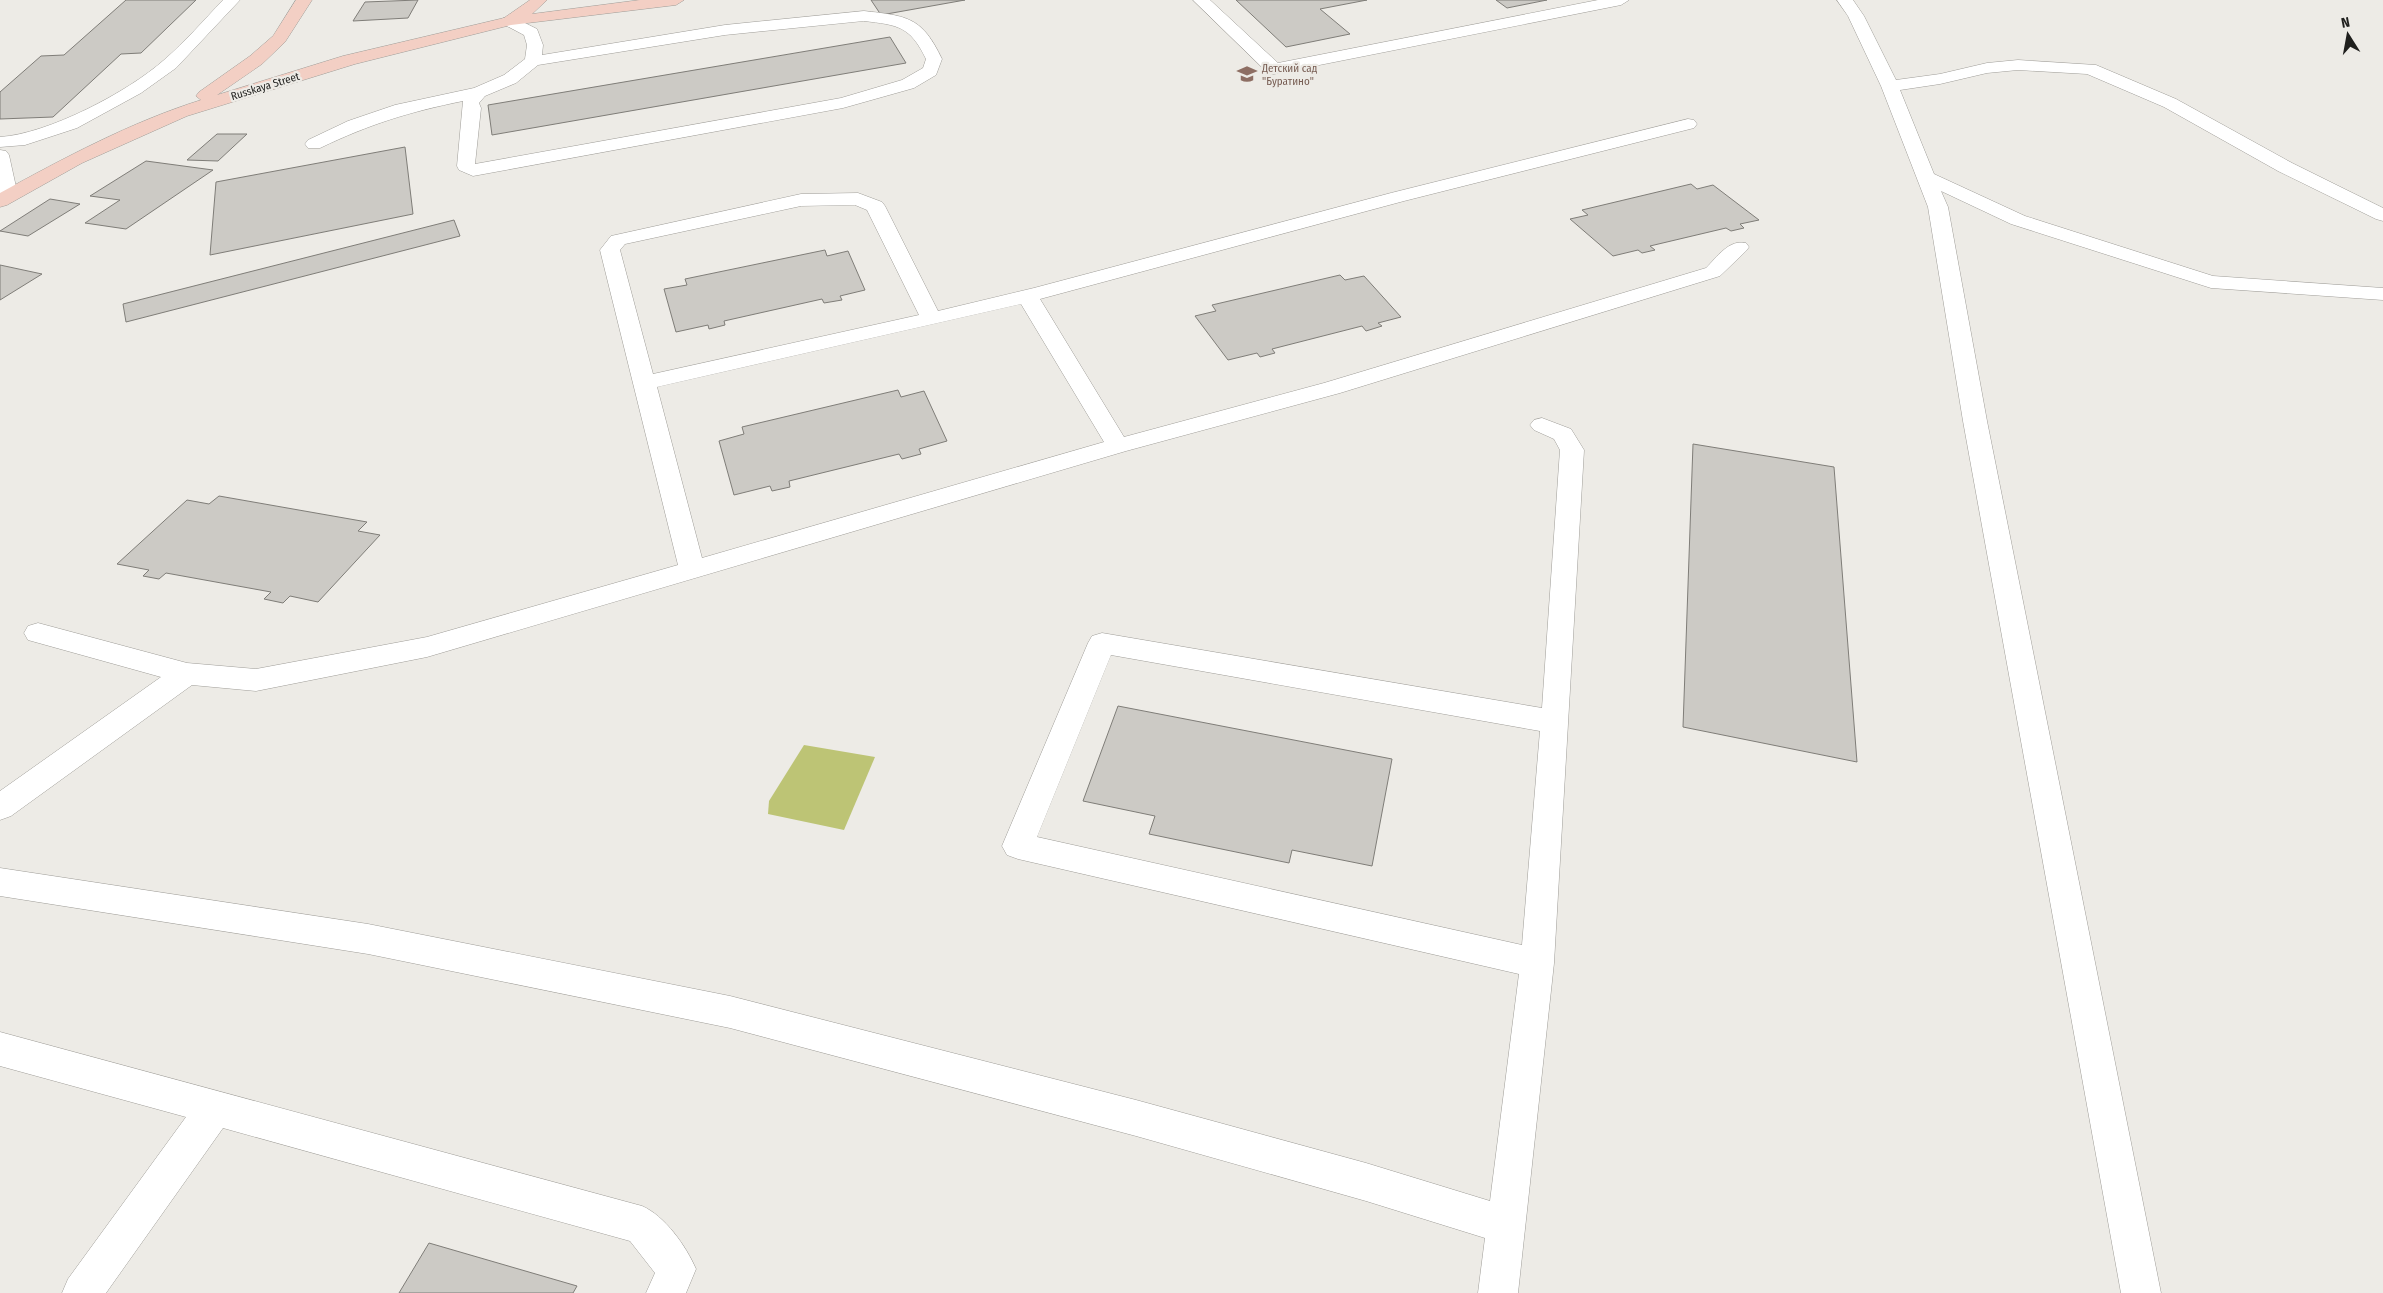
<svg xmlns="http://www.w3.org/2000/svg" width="2383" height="1293" font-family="'Fira Sans Condensed',sans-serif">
  <rect width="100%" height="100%" fill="#edebe6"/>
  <path fill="#bdc475" d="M804,745L875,757L844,830L768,814L769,801Z"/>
  <path fill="#cccac5" stroke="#7f7d78" d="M126,0H196L141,53L121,54L53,117L0,119V92L41,56L64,55Z
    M418,0L408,18L353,21L365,2Z
    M871,0H965L881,15Z
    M1236,0H1367L1320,9L1350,34L1286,47Z
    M1496,0H1547L1507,8Z
    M890,37L906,63L492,135L488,105Z
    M217,134H247L218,161L187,160Z
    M405,147L413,214L210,255L216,182Z
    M146,161L213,170L126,229L85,223L120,200L90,196Z
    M1691,184L1697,189L1713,185L1759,220L1740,224L1744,228L1731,231L1726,228L1650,246L1655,250L1642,253L1638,250L1613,256L1570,219L1588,215L1582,210Z
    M50,199L80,204L28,236L0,231Z
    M454,220L460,236L126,322L123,304Z
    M825,250L827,256L848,251L865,290L840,296L842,300L824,303L822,299L724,321L725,325L709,329L708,325L676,332L664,289L687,285L685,279Z
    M0,265L42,274L0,300Z
    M1340,275L1345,280L1364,276L1401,317L1378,323L1382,326L1366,331L1362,326L1272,349L1275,353L1260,357L1257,353L1228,360L1195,316L1216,311L1212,305Z
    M898,390L901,397L924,391L947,441L919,449L921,454L902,459L899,454L789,481L790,487L772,491L770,486L734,495L719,441L744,434L742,427Z
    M1693,444L1834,467L1857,762L1683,727Z
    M219,496L367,522L358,531L380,535L318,602L290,596L283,603L264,599L271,592L166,573L159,579L143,576L149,570L117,564L187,500L209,504Z
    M1118,706L1392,759L1372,866L1292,850L1289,863L1149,834L1155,816L1083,801Z
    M429,1243L577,1286L573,1293H399Z"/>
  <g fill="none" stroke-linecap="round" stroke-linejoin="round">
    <defs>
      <path id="lane" d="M223,0H240L176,68L141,93L77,128L25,145L0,147V137C48,134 128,92 164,60C185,42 204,20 223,0Z
        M1193,0H1210L1278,63L1598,0H1629L1621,5L1274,74L1268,73Z
        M1837,0H1853L1864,16L1896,80L1940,74L1987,63L2018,60L2096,65L2176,99L2292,163L2383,208V221L2376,219L2278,171L2164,107L2087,74L2018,70L1987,73L1940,84L1900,90L1934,174L2025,216L2213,276L2383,288V300L2211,288L2011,224L1941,191L1948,207L1987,421L2161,1293H2121L1963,421L1928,207L1881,86L1848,16Z
        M864,11C908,16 922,17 942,59L936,75L914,88L843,108L473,176L459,170L457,166L463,101C409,112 370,124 320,148H308L305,144L308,140L348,121L395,105L474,88L504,75L525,59L527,45L524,35L503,24L501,21L503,18H515L537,29L543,45L542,55L725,25ZM864,21C898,25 910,26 926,59L923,68L902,80L841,98L475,164L481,108L479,103L485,96L516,83L538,65L725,35Z
        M1688,119L1694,120L1697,124L1694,128L1404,201L1040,299L1124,437L1324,383L1706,268C1717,257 1729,239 1746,243L1749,247L1746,251L1720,276L1340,393L1126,451L427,657L256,691L192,685L11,816L0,820V791L161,677L28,640L24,633L28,626L38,623L187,663L256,669L427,637L678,565L600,250L611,236L801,194L858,193L882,202L885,206L938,311L1034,288L1391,193ZM855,205L867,210L919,315L653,374L620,250L625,244L801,206ZM1021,304L1104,442L702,558L657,387Z
        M0,150L6,151L9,155L18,196L15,200L0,201Z
        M1542,418L1571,429L1584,450L1554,963L1518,1293H1478L1485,1238L1366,1201L1136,1136L730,1028L368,954L0,896V868L368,924L730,996L1136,1100L1366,1163L1490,1201L1519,974L1018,859L1007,855L1002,846L1088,643L1092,636L1102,633L1542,708L1560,450L1554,439L1534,430L1530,425L1534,420ZM1111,655L1540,731L1522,945L1037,837Z
        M0,1032L642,1206C665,1216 686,1246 696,1269L686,1293H646L655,1273L630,1241L223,1128L106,1293H62L68,1279L186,1117L0,1066Z"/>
      <path id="secondary" d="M296,0H312L285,42L262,64L217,95L343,56L504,18L530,0H547L532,14L640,0H684L676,5L511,25L355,64L187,116L82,163L7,205L0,207V193C64,158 131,122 201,100L196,96L199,92L250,56L273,36Z"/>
    </defs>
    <use href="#lane" stroke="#9f9d98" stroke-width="1"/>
    <use href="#secondary" stroke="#9f9d98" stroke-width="1"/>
    <use href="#lane" fill="#fff" fill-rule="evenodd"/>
    <use href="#secondary" fill="#f3cfc4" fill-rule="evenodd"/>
  </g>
  <defs>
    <symbol id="school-bare" viewBox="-9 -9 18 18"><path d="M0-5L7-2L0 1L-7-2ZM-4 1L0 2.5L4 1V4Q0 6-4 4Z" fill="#8d6e63" stroke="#edebe6" stroke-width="2.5" paint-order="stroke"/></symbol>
  </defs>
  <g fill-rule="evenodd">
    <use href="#school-bare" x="1233" y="60" width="28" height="28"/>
  </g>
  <g text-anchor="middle" stroke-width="4.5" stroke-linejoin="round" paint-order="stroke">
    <g font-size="11" fill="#785e54" stroke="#edebe6" text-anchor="start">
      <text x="1262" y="72">Детский сад<tspan x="1262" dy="13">"Буратино"</tspan></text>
    </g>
    <g font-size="11" fill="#1f1f1d" stroke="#edebe6">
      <text transform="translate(265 86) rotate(-17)" y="4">Russkaya Street</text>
    </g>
  </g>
  <g transform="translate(2348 35) rotate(349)" stroke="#edebe6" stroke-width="4" paint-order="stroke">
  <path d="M0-4L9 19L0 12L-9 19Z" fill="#1f1f1d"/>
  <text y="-8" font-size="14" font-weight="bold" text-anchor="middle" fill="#1f1f1d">N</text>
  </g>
</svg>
